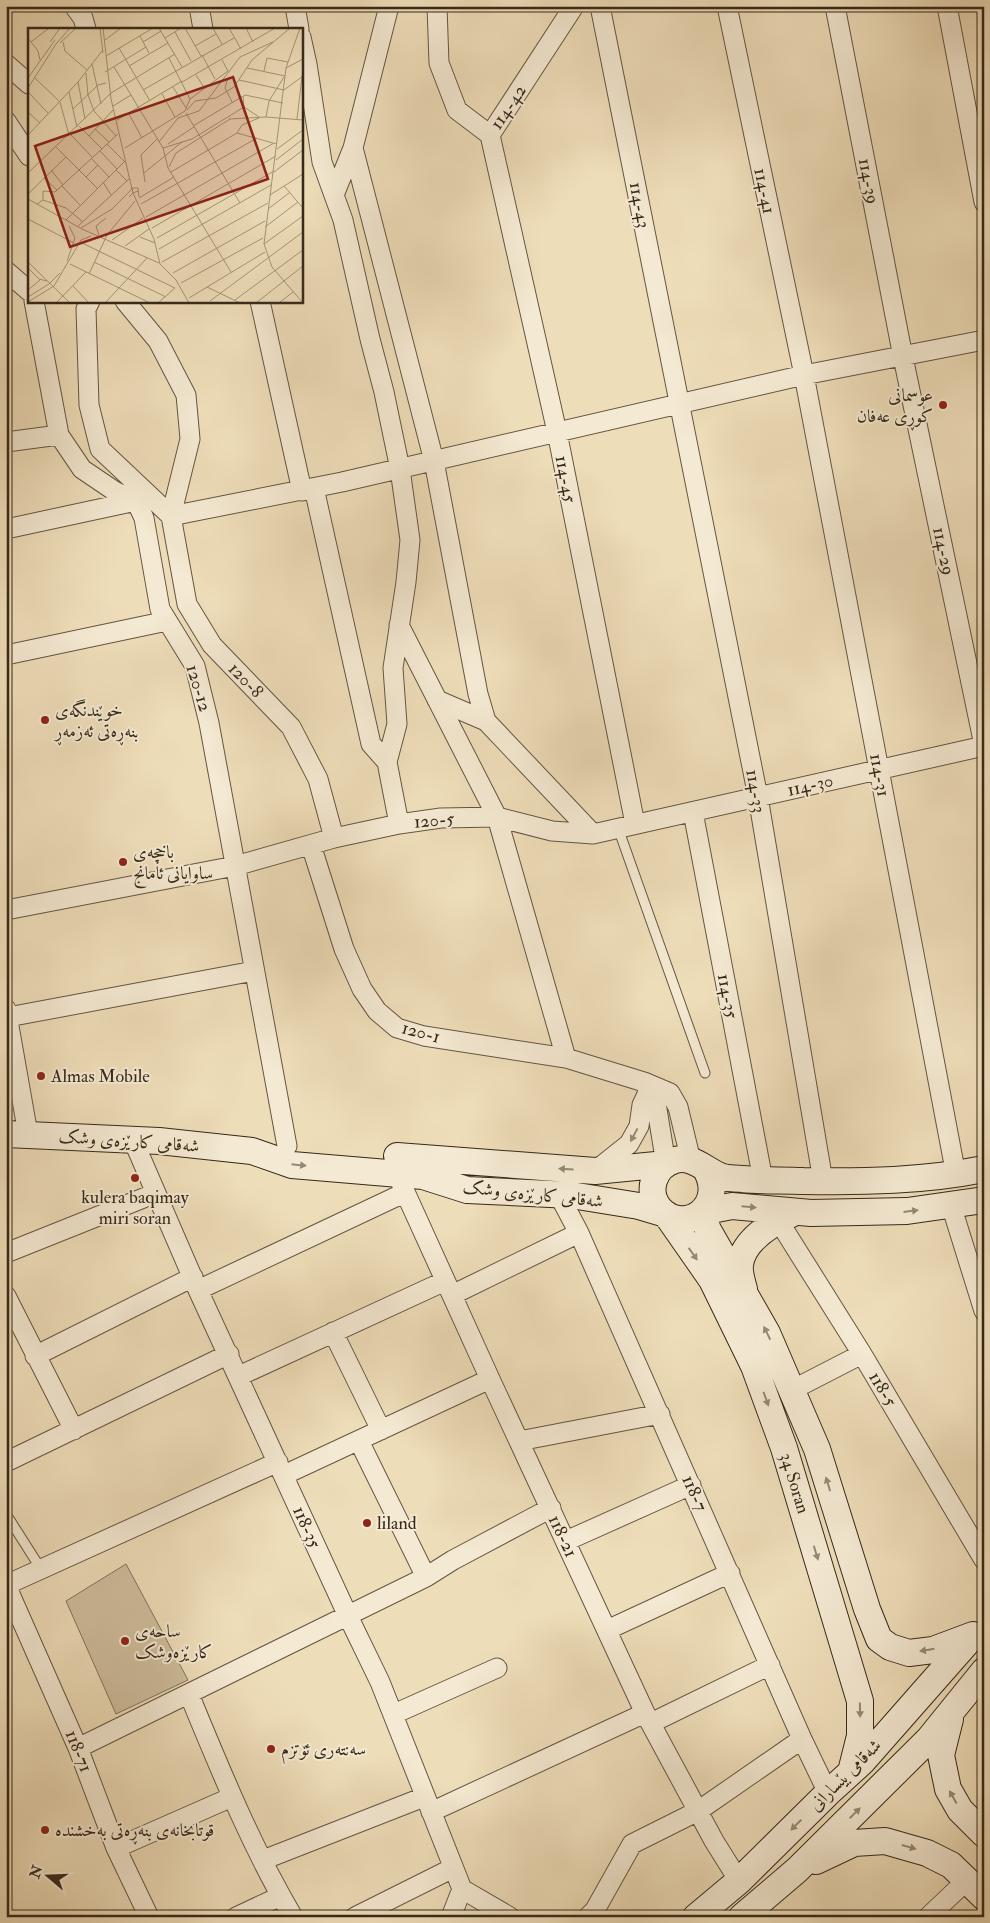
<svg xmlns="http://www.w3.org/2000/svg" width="990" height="1923" font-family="'IM FELL Double Pica',Amiri,serif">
  <rect width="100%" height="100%" fill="#eeddb9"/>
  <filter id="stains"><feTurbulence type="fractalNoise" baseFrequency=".004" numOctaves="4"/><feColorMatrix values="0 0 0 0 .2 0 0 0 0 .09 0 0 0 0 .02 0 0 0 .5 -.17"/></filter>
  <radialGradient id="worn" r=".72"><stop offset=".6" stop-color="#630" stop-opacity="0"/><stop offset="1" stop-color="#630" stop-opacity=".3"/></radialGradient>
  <path fill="#cfbe9e" stroke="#82745c" d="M126,1564L188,1680L116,1714L66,1601Z"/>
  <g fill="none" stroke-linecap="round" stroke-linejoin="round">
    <defs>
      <path id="service" d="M618,828L705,1073
        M6,1514L41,1569"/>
      <path id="minor" d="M74,6L83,18L86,29
        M199,6L203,29
        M295,6L299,29
        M437,6L439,63L457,110L490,135L574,6
        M600,6L758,797L823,1181
        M727,6L804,375L956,1175
        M835,6L903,357L984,745
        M947,6L984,202
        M301,37L307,64L322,162L343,220L370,339L384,392L400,469L410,540L406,582L393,668L397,724L387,762L399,824
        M6,64L29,84
        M6,121L29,156
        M490,135L557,432L635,824
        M353,148L434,461L478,694L486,721L593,834
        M334,195L353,148L389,6
        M6,271L29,291
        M34,301L59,435L82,469L116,492L136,501L144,518L160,609L195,666L209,723L287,1146
        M90,301L86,309L89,405L100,449L171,516
        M125,301L158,341L186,395L190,439L171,516L187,604L212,645L291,727L318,779L334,838
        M260,301L302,491
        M6,442L59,435
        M314,488L371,744L387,762
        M171,516L342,482L804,375L984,340
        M6,529L136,501
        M399,625L497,817L566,1058
        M6,655L167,621
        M437,700L486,721
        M693,812L763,1180
        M311,845L344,949L362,989L377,1011L397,1028L424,1036L566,1058L644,1082L670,1093L678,1107L691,1161
        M6,910L235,866L334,838L399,824L441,818L497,817L552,831L593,834L984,746
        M6,1009L28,1134
        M8,1017L254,971
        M644,1083L655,1097L666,1164
        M133,1140L198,1290L348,1616L380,1682L462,1889L451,1917
        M595,1171L629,1144L639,1126L642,1105L649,1090
        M401,1183L490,1379L645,1713L714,1841L739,1881
        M559,1195L579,1233L802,1739L828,1793
        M951,1205L984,1311
        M778,1220L862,1354L984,1560
        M6,1253L156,1193
        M198,1290L404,1193
        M452,1295L579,1233
        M6,1296L74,1430
        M333,1332L381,1430
        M35,1356L193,1277
        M239,1376L445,1281
        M792,1390L862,1354
        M359,1441L426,1577
        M519,1441L660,1414
        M6,1462L229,1354
        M284,1475L490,1379
        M566,1541L691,1485
        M6,1585L78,1748L116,1848L149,1917
        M6,1585L278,1462
        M607,1630L730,1573
        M189,1694C220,1769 251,1846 293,1917
        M394,1714L497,1668
        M651,1723L770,1665
        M78,1748L426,1577L453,1560L551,1508
        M431,1812L645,1713
        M116,1848L232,1797
        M263,1860L424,1797
        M462,1889L510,1917
        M236,1917L281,1896
        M355,1917L453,1868
        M588,1917L595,1910L632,1844L698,1811L802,1739
        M928,1917L966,1881"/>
      <path id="secondary" d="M6,1134L159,1141L252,1151L292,1165L423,1176L467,1190L571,1195L639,1206L666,1214L712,1280L754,1366L784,1448L860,1701V1736L851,1772
        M397,1156L595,1171L666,1164
        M705,1168C728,1205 685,1236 660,1209C645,1192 654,1166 675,1160C692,1155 705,1170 720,1176C726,1179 735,1178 742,1179C762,1181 783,1180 803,1181C864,1182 924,1181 984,1169
        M744,1289C742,1282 739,1272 740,1265C743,1239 774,1222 795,1212
        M973,1635L933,1650L909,1653L890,1647L879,1639L867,1609L817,1449L767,1333L708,1230L701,1212L732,1206L811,1213L907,1211L984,1200
        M950,1719L941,1755L948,1789L960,1810L984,1834
        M816,1861L854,1843L885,1841L927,1853L951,1865L984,1897
        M696,1917L739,1881L828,1793L862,1762L972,1637
        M742,1917L797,1870L929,1739L984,1671"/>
    </defs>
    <use href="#service" stroke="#645642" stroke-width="11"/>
    <use href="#minor" stroke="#645642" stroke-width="21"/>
    <use href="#secondary" stroke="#36291a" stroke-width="28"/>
    <use href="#service" stroke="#f4e9d2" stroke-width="9"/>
    <use href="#minor" stroke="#f4e9d2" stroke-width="19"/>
    <use href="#secondary" stroke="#f4e9d2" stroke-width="26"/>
  </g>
  <defs><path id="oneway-solid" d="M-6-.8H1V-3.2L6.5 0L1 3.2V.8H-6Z" transform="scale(1.25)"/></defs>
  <g fill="#958976">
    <use href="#oneway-solid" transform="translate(634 1135) rotate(118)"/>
    <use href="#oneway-solid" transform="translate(299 1165) rotate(6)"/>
    <use href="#oneway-solid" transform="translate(566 1169) rotate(-177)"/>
    <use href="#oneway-solid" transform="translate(749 1207) rotate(5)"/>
    <use href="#oneway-solid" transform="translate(911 1211) rotate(-7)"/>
    <use href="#oneway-solid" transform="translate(693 1254) rotate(55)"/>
    <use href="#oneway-solid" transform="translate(767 1333) rotate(-116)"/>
    <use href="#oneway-solid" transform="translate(766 1399) rotate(70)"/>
    <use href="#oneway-solid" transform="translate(828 1484) rotate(-107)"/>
    <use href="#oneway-solid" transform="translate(816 1553) rotate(73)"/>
    <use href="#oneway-solid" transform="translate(927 1650) rotate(171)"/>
    <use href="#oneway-solid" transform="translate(860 1710) rotate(89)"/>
    <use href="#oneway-solid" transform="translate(953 1797) rotate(-119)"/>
    <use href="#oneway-solid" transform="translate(855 1813) rotate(-45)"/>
    <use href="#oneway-solid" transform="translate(796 1825) rotate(135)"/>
    <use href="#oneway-solid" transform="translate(909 1847) rotate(16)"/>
  </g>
  <g fill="#8f2418" stroke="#f4e9d2" stroke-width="2">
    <circle cx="943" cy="405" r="5"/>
    <circle cx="45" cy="720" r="5"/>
    <circle cx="123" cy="862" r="5"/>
    <circle cx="41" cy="1076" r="5"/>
    <circle cx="135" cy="1178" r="5"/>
    <circle cx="367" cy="1523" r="5"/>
    <circle cx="125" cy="1641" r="5"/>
    <circle cx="271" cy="1749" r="5"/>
    <circle cx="45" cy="1830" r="5"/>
  </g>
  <g text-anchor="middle" stroke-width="4" stroke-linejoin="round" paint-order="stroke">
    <g font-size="18" fill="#36291a" stroke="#f4e9d2">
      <text transform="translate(508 107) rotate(-56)" y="6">114-42</text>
      <text transform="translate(869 181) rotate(79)" y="6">114-39</text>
      <text transform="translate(765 191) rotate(78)" y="6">114-41</text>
      <text transform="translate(640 205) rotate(79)" y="6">114-43</text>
      <text transform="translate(566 479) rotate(79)" y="6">114-45</text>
      <text transform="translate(944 551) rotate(78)" y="6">114-29</text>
      <text transform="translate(246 680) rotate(46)" y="6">120-8</text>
      <text transform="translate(199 688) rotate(73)" y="6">120-12</text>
      <text transform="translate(880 775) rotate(79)" y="6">114-31</text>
      <text transform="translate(810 785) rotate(-13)" y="6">114-30</text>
      <text transform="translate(756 791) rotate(80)" y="6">114-33</text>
      <text transform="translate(434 820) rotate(-5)" y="6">120-5</text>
      <text transform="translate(728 996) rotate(79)" y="6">114-35</text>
      <text transform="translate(421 1032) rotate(15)" y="6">120-1</text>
      <text transform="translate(129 1141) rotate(4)" y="6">شەقامی کارێزەی وشک</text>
      <text transform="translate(533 1194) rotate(6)" y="6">شەقامی کارێزەی وشک</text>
      <text transform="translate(883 1389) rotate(59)" y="6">118-5</text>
      <text transform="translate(795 1483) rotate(73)" y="6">34 Soran</text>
      <text transform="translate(695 1493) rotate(66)" y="6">118-7</text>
      <text transform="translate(307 1527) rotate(66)" y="6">118-35</text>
      <text transform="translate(563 1536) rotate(65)" y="6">118-21</text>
      <text transform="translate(79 1751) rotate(68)" y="6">118-71</text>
      <text transform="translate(845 1775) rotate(-45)" y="6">شەقامی بێسارانی</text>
    </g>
    <g font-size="18" fill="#36291a" stroke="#f4e9d2" text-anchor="start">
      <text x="933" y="401" text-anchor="end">عوسمانی<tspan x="933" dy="21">کوڕی عەفان</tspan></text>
      <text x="55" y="716">خوێندنگەی<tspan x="55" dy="21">بنەڕەتی ئەزمەڕ</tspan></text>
      <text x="133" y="858">باخچەی<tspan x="133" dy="21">ساوایانی ئامانج</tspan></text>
      <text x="51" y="1082">Almas Mobile</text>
      <text x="135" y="1203" text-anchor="middle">kulera baqimay<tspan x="135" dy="21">miri soran</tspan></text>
      <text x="377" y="1529">liland</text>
      <text x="135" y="1637">ساحه‌ی<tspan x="135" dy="21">کارێزه‌وشک</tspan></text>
      <text x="281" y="1755">سەنتەری ئۆتزم</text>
      <text x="55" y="1836">قوتابخانەی بنەڕەتی بەخشندە</text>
    </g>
  </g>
  <g transform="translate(28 28)">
    <rect width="275" height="275" fill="#eeddb9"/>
    <path fill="none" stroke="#a49579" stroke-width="1" d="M72,0L75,25M131,0L154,39M157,0L173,28M185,0L194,16M201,0L213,21M218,0L225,14M272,0L258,40L236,216L244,239L275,275M147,4L163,33M112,8L121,25M0,10L10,23L12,32M137,10L153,0M77,12L93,0M3,14L21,0M22,14L32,0M35,14L37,23L59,42M115,14L133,3M32,15L48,0M167,18L188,6M91,20L122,73M174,27L187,51M78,28L125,0M141,30L162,71M64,36L73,76M101,38L140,15M86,39L135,120L140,140L203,244M219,40L257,48M258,40L275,31M236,43L239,30L260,34M77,44L118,19M58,45L60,67L66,83L88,108M168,47L177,61M0,50L27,12M7,50L32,74L41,107M200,50L197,60L204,74M211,52L256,62L275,48M50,54L57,91M154,54L247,0M145,59L158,80M0,60L28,16L42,0M115,62L206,10M0,64L20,85M41,64L49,99M134,66L147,89M215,68L216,79L231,89M85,78L103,67M45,81L70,57L78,55M159,82L167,73L188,70L206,59L224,32L262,0M0,84L12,95M158,85L212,175M101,86L114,110M238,89L241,73L256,49M231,90L214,97L209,105L245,115M201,91L238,89L275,92M269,91L274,48M89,92L154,53M51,98L74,121M165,98L217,67L255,75M67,101L81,114M42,106L65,130M0,107L50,54L74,23M61,108L85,82M131,114L150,90L171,83L212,29L245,14M79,116L96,133M140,116L166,99M28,119L69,160M97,120L157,83L162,71L200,43L194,32M135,120L164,111L216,79M249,121L275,102M72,123L89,141M64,131L81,149M248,132L275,111M141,139L148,125L202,91M23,142L35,157M88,142L99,153M143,144L209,105M246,144L275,122M0,145L83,65L147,26M116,145L154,114M58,149L70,137M16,150L29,162M75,154L83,167M117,154L113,127L129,111M34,158L52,177M256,158L275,180M110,163L105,165L104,160H110L111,169M0,166L38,129M242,167L275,146M101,169L105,165L126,211L132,236L148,252L161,275M111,170L146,149M0,171L54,201L131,235M15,172L38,180L55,194M9,176L15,172V163L27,164L90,106M113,176L229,110M240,181L261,165M118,189L246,115L249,116M0,191L46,215M38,192L97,133M50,198L102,150M237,199L270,174M53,200L84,181L104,161L83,71L75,0M124,200L248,128M71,207L68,198L78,190M112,209L127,215M129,210L246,143M84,212L115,190M52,214L147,260M236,216L275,188M97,218L121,201M131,221L243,157M39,233L47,210L41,198M0,234L42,275M66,234L138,269M134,234L240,175M42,236L122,275M0,240L11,251L19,253M145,245L237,193M61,246L79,207L107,173M153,255L235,210M45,258L61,275M179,259L212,275M0,262L12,252M0,269L21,256L32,245M161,270L237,224M207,272L275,222M182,273L275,204M0,274L26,258L53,212L63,208M28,275L58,244M77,275L119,230M130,275L147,260M228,275L275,238M251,275L265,264"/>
    <path fill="#8f2418" fill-opacity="0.15" stroke="#8f2418" stroke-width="2.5" d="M205,49L240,151L42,219L7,118Z"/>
    <rect width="275" height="275" fill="none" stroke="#36291a" stroke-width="2.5"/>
  </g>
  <rect width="990" height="1923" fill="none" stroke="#eeddb9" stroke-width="25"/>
  <rect x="8" y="8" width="975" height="1908" fill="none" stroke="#36291a" stroke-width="2.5"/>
  <rect x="12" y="12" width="965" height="1898" fill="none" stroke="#36291a"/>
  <g transform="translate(48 1876) rotate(289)" stroke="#f4e9d2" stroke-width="4" paint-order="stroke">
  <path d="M0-4L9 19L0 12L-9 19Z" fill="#36291a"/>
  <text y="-8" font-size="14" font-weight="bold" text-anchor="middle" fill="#36291a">N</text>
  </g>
  <rect width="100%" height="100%" filter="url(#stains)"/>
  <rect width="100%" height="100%" fill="url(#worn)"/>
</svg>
